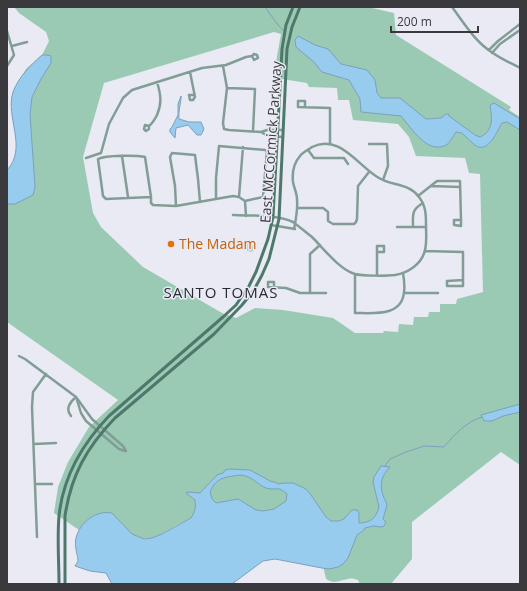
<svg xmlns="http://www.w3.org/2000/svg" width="527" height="591" font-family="'Open Sans',sans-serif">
  <rect width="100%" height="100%" fill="#e9eaf3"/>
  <path fill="#9bcab4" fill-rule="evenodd" d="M14,7H368L394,13L396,35L511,107L509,110L520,117V465L501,452L412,522V559L391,584H360L358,580C355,579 351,578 348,579C339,580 335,585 326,579L315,531L194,514L191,518C186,521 180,523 175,526C162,534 147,545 132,534C123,528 119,518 110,513C94,515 89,516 79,530L54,513L58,487L68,462L89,427L118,400L7,322V170L13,164L17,146L12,112L13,92L26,69L42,55L49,41L46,32L19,13ZM274,32L281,34L276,62V78L307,83L309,87L337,88L338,100H349L353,120L398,124L409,137L416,156L465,158L469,173L480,174L483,292L457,299L456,304H440V312H429L428,317H414L413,325L399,324L398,332L384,331L383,333H355L333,318L283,310L255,308L236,318L222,313L143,267L101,227L93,213L83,157L104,83Z
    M240,241H241L254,246V247L252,252L239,248Z"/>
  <path fill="#98ccef" stroke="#7ca0ba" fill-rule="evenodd" d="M298,36L315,45L328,49L341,64L367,70L375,80L377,93L381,98H400L426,119L441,118L446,114H449V116L475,135L480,137C494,131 492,117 490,105L494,103L520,119V130L507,122L502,123C497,131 489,153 476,146C471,142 466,137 462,133L456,132C453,136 450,143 446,145C428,155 411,128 401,116L361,112L360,99L349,80L322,72L314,62L296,47L295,40Z
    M42,55H47L51,56V63L41,79L32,97L30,114L35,187L33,195L15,204H7V170C28,148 5,117 13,92C19,76 31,65 42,55Z
    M181,96C182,98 178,111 179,119L189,122H201L204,129L201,135H197L188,125L176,128L175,138L170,132V129L172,127L178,115V104Z
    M520,404V412L503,416L492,421H484L481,415Z
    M381,466L390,467C382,475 379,484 383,495C384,499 386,501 387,505L383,519L386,522L384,526L381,527L373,526L365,528L364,530L357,535L348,558L343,564L338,567L329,569L322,568L275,559L263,561L232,584H112L106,573L90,571L75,566C76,564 77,563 78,561C78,556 74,546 76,538C80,522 96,510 112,513L132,534L144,539L152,538L162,534L191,518C195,512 196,507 195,500L186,493L187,492L200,493L217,475L223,473L225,470L230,469L250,470L272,482H275L278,484L284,483H293L306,489L311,495L326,517L331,521H339L344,519L352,510H357L359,513V523C369,523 376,519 379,507L373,482L374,477ZM240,475C253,476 256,484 266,488C276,491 277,485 287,494L286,501L274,509L263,511L256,510L238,499L216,503L212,499L210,492C216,477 226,477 240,475Z"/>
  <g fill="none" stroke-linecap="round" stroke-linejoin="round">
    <path stroke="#7ca0ba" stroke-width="1" d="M265,7L278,25L284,31
      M385,466L390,459L406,452L424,446L444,447C455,434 466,422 482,417"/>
    <path stroke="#829d95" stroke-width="2.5" d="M452,7C464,23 475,42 493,53C501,59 511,63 520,68
      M7,31L14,55L7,66
      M12,46L27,42
      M489,50L498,41L520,24
      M492,53L500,44L520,30
      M223,66L227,88L223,123L224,129L229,130L261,132L266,135L282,137
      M190,72L195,97L193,100H190L189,95H194
      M227,88L255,89L253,131
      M305,107V101H298V107L330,108V144
      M149,126L145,125L144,129L146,131L149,129V126C153,123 155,119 157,115C162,103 161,95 157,82
      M261,132L267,130H283
      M369,144H387L388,166L383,180
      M308,150L314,158H344L348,164
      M122,156L128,197
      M86,158L101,153L109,124L123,98L132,90L202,68L226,65L246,57L252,56L254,54L257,55L258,58L254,60L252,56
      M431,186L460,187
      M418,196L437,181H460L461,220V226L454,225V220H461
      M151,197L145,157C137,155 106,155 98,159L103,196L106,199L151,197V203L153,205L176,206L233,196L239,197L245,201
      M239,197L243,147
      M216,199V178L219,146L265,150L267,151L263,197L245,201
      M245,201L246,216
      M176,206L175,186L170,157L172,153L195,155L198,179L200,202
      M298,208H323L328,212V221L333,224H354L356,222L357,219L358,186L369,172
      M233,215C251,216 276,214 293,222C296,224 308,234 312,237C323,248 340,270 355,274C363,276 386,276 395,275C408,273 422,264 425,250C427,242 426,233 426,225C426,215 426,206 419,197C409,183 392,186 379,178C358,166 339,133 312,147C308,150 303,152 300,156C294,163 292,173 293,182C294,188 297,193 297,199C298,210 296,219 294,229
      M271,225L295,229
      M397,227H426
      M413,227C413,215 411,210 423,203
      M425,251L463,252V286H447V281L463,280
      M355,274V313C373,313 402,317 404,292C405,286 404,279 403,273
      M377,275V246H384V252H377
      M274,288V282H268V287L286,288L300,293H326
      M310,293V254L320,245
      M404,293H438
      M19,356L25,359L76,397L92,419L123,446L126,451
      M77,400L81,413L86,421L119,449L125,451
      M71,416C65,409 70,402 76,397
      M34,444L56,443
      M36,484H52
      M37,537L32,407L33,392L46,374"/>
    <path stroke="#4e786c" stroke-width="3" d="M59,584C59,561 57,539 59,516C63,477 83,443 109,416L223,317L236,305L249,286L256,272L268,239L273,217L282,49L286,25L293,7
      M65,584V516C71,475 87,447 115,418L214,334L242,305L254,290L262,275L269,259L279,219L287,49L292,27L300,7"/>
  </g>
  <circle fill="#e8710a" stroke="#e9eaf3" stroke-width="1.5" cx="171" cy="244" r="4"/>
  <g text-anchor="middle" stroke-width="3" stroke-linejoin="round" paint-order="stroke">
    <g font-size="14" fill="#3a3a3e" stroke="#e9eaf3">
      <text transform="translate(271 142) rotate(-86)" y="5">East McCormick Parkway</text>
    </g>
    <g font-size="14" fill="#c56008" stroke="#e9eaf3" text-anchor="start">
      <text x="179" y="249">The Madam</text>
    </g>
    <g font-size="15" letter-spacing="1" fill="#292a31" stroke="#e9eaf3">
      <text x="221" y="298">SANTO TOMAS</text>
    </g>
  </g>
  <rect width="527" height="591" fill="none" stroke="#3a3a3e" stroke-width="16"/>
  <path d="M391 26v6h87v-6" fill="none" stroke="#3a3a3e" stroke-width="2"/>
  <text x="397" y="26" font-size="12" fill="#3a3a3e" stroke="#e9eaf3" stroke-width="3" paint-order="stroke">200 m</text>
</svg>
